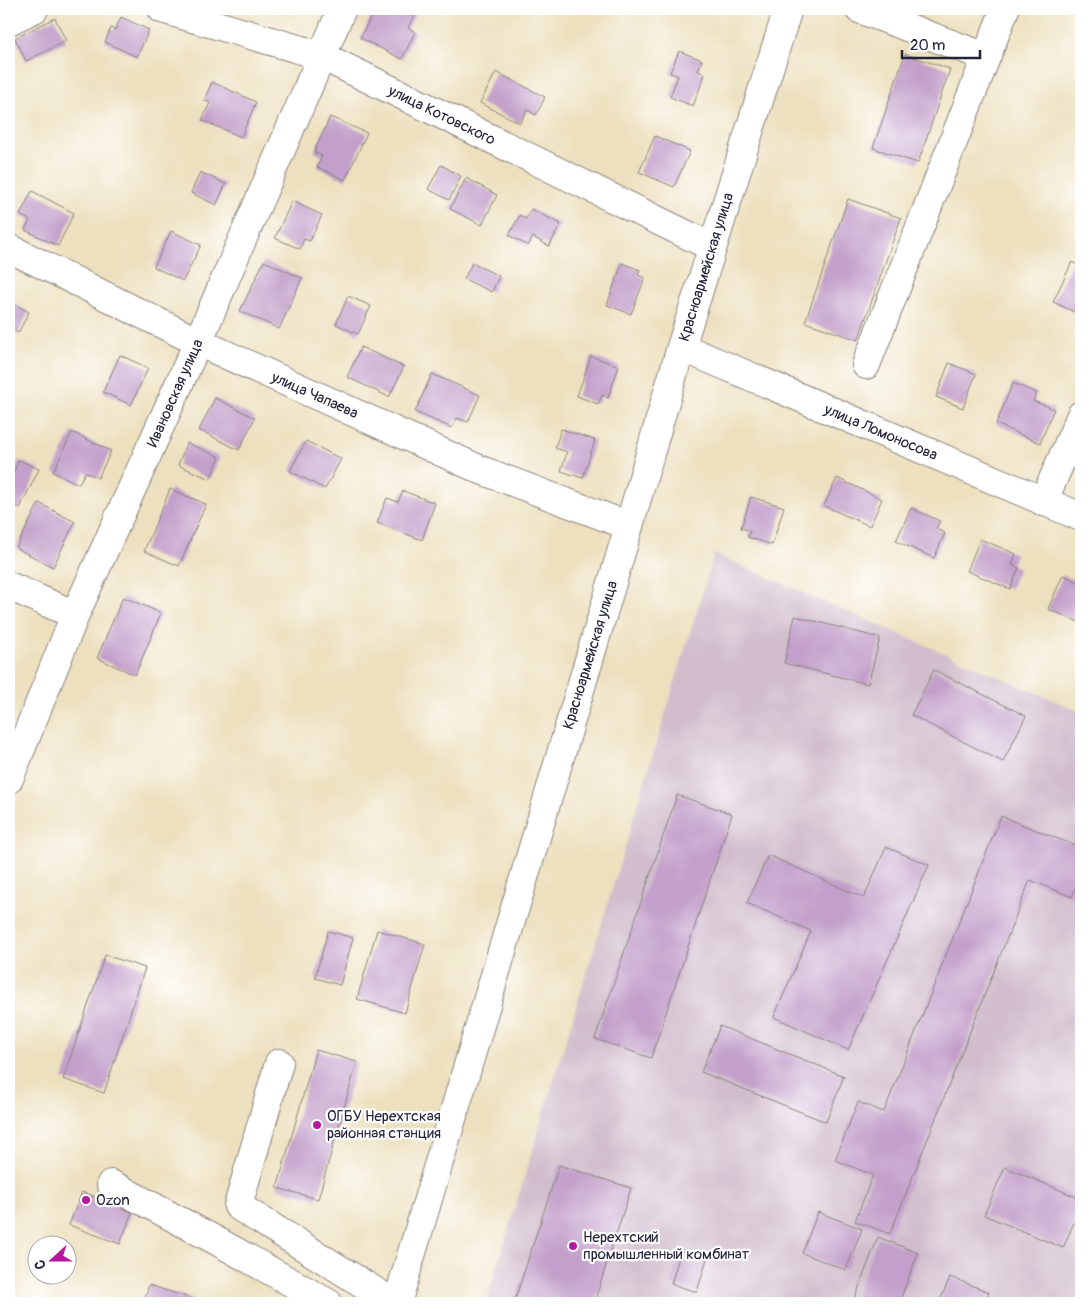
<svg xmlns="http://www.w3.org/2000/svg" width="1090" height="1312" font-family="Pangolin,sans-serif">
  <rect width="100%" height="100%" fill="#fff"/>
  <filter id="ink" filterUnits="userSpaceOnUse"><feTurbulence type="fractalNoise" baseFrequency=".02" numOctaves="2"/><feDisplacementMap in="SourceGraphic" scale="10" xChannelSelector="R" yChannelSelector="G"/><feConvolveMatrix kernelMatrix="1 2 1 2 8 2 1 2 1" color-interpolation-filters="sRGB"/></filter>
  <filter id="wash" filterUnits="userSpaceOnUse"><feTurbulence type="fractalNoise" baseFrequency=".0096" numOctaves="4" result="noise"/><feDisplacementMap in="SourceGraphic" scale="20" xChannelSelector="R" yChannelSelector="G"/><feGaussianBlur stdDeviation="1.12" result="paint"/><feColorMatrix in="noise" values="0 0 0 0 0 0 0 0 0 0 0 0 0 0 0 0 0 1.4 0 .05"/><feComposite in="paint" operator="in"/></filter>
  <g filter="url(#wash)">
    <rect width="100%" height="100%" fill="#ede0be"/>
    <path fill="#d1bdcc" d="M714,554L1081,712V1303H486Z"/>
    <g id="blocks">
      <path fill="#c3a0cb" d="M375,9H418L408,28L415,32L402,59L360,38Z
        M121,17L149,30L137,57L105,42L111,28L115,30Z
        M55,18L66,41L26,61L15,38Z
        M679,51L702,60L698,71L705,74L693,106L670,97L678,76L670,73Z
        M905,54L950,69L918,163L873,148Z
        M496,72L545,97L536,115L527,110L520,123L480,103Z
        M212,82L256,102L241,137L202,120L210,103L204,100Z
        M330,117L367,133L345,180L317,167L322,156L314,152Z
        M655,136L690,151L674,187L639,172Z
        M441,165L461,176L449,200L428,189Z
        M200,172L226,184L216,205L191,193Z
        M466,178L497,195L482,225L450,209Z
        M32,191L74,213L58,246L25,230L30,220L20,215Z
        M848,199L901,218L858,340L805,322Z
        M292,201L322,215L310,241L304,239L300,249L275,238Z
        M531,209L561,224L549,246L533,237L528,246L509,235L520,215L526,219Z
        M171,231L201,245L183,281L154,267Z
        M264,261L302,278L279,329L240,311Z
        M1072,262L1081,267V315L1053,302Z
        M472,263L499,276L492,292L464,279Z
        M622,263L640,270L638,275L645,278L631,314L607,305Z
        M348,296L371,306L358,334L336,324Z
        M9,301L29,312L18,333L9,328Z
        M361,347L404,367L389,397L347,377Z
        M120,355L148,368L131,405L103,392Z
        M591,356L619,366L608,398L602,395L598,404L577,396Z
        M949,363L976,374L963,408L936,397Z
        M432,374L480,395L468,422L457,418L452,428L415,412Z
        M1013,383L1037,393L1033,401L1054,409L1040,443L996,424Z
        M215,398L255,418L239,450L199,430Z
        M561,429L595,440L583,478L561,471L567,452L555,448Z
        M72,432L111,451L98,478L85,472L79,484L53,472Z
        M306,441L341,459L325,489L290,471Z
        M187,443L220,457L210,479L178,465Z
        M19,460L39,469L20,508L9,502V482Z
        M837,478L882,499L870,526L824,506Z
        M170,489L206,504L179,566L144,551Z
        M403,491L435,503L422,540L377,523L387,498L398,502Z
        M751,497L784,507L772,545L748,537L750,531L741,528Z
        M39,503L75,522L53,567L16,548Z
        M911,508L940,521L936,529L945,533L934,558L896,541Z
        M980,539L1016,554L1012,565L1019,568L1010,589L967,571Z
        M1063,575L1081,583V623L1048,609Z
        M123,597L161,613L135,675L97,658Z
        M795,616L880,638L868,684L784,663Z
        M934,670L1026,716L1003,762L911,715Z
        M677,795L732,814L651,1058L595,1039Z
        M1001,816L1081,848V873L1072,897L1030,880L890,1234L855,1221L873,1175L835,1160L858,1102L884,1112Z
        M886,847L929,865L848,1050L774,1017L811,931L747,903L768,855L864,898Z
        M377,930L425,944L405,1013L357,999Z
        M328,931L353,938L340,985L315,978Z
        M105,955L145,968L104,1093L63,1079Z
        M720,1026L844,1076L826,1122L701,1072Z
        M316,1050L357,1062L318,1199L277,1188Z
        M559,1165L631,1188L594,1303H514Z
        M1005,1167L1081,1199V1206L1063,1248L984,1215Z
        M82,1192L132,1212L120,1244L69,1225Z
        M818,1212L862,1229L846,1270L802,1253Z
        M878,1237L918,1253L899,1303H853Z
        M681,1251L707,1259L697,1292L671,1284Z
        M950,1277L989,1292L984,1303H939Z
        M149,1285L205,1303H143Z"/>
    </g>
  </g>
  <g filter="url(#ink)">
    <use href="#blocks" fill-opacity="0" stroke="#88817c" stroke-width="1"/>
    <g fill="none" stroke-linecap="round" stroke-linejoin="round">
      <defs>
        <path id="minor" d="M162,9L322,56L712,247
          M859,9L986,57
          M9,21L34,9
          M9,248L198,342L481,470L629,526
          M681,347L1081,517
          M866,365L1005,9
          M1043,502L1081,415
          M9,586L75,615
          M9,779L75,615L198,342L342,9
          M279,1063L238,1206L394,1303
          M111,1184L215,1240L328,1303
          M397,1303L629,526L681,347L788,9"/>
      </defs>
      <use href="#minor" stroke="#88817c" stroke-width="30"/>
      <use href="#minor" stroke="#fff" stroke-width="28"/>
    </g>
  </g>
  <g fill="#b5179e" stroke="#fff" stroke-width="2">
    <circle cx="317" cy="1125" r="5"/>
    <circle cx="86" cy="1200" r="5"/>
    <circle cx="573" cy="1246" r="5"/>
  </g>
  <g text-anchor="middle" stroke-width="4.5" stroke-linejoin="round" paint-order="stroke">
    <g font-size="15" fill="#22223b" stroke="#fff">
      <text transform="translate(442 115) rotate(26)" y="5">улица Котовского</text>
      <text transform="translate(706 267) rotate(-73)" y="5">Красноармейская улица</text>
      <text transform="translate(175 393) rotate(-66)" y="5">Ивановская улица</text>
      <text transform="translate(315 395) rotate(24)" y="5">улица Чапаева</text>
      <text transform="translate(881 432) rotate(23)" y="5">улица Ломоносова</text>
      <text transform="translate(590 655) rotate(-73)" y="5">Красноармейская улица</text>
    </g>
    <g font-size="15" fill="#22223b" stroke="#fff" text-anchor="start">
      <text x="327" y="1121">ОГБУ Нерехтская<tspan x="327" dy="17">районная станция</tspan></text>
      <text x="96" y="1205">Ozon</text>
      <text x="583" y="1242">Нерехтский<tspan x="583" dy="17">промышленный комбинат</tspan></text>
    </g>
  </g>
  <rect width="1090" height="1312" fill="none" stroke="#fff" stroke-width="30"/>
  <g transform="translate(52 1260) rotate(249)"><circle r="24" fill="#ffffff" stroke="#a7a7b1"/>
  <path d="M0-4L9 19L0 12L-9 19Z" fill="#b5179e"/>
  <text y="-8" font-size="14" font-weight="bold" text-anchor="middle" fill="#22223b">С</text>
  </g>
  <path d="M902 50v8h78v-8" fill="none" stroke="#22223b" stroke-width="2.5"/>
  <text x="910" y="50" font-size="15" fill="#22223b" stroke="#ffffff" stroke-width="4" paint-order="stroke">20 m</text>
</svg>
